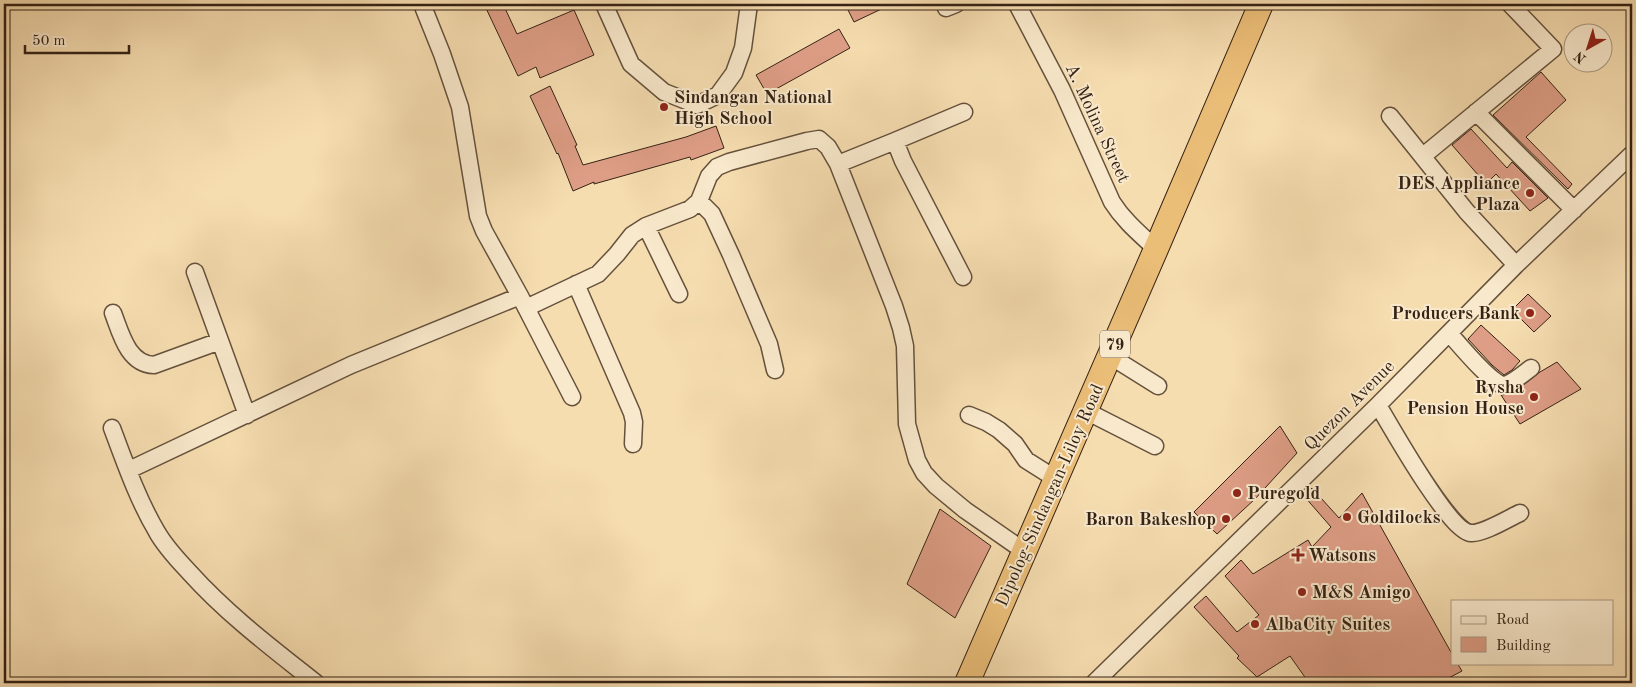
<svg xmlns="http://www.w3.org/2000/svg" width="1636" height="687" font-family="'Old Standard TT',serif">
  <rect width="100%" height="100%" fill="#f6ddb0"/>
  <filter id="stains"><feTurbulence type="fractalNoise" baseFrequency=".004" numOctaves="4"/><feColorMatrix values="0 0 0 0 .2 0 0 0 0 .09 0 0 0 0 .02 0 0 0 .5 -.17"/></filter>
  <radialGradient id="worn" r=".72"><stop offset=".6" stop-color="#630" stop-opacity="0"/><stop offset="1" stop-color="#630" stop-opacity=".3"/></radialGradient>
  <path fill="#de9e86" stroke="#352215" d="M484,4H503L517,34L574,10L594,55L540,78L536,67L518,76Z
    M845,4H892L854,22Z
    M839,29L850,48L767,94L756,75Z
    M1541,72L1566,100L1526,137L1572,184L1568,189L1493,115Z
    M550,86L577,145L575,146L583,165L686,137L716,126L724,148L691,160L690,157L594,184V182L573,191L558,153L557,154L530,96Z
    M1471,129L1507,168L1512,162L1548,198L1530,211L1496,174L1486,184L1452,145Z
    M1528,294L1551,316L1534,332L1512,310Z
    M1481,325L1520,361L1512,370L1504,375L1492,365L1468,339Z
    M1557,362L1581,389L1520,424L1501,395L1509,394L1517,390L1540,372Z
    M1280,426L1297,453L1255,499L1217,534L1194,512Z
    M1312,488L1339,518L1362,493L1452,654V663H1457L1462,671L1439,683H1309L1290,656L1257,677L1237,658L1239,656L1194,607L1206,596L1237,632L1259,615L1225,576L1241,560L1253,574L1308,540L1312,547L1331,527L1304,496Z
    M940,509L991,546L955,618L907,584Z"/>
  <g fill="none" stroke-linecap="round" stroke-linejoin="round">
    <defs>
      <path id="minor" d="M422,4L442,54L460,107L478,216L484,231L520,296L572,397
        M604,4L631,64L664,92L697,105L718,95L734,73L743,48L749,4
        M1017,4L1062,90L1112,202C1124,221 1140,234 1156,249
        M946,8L956,4
        M1476,112L1574,210
        M1390,116L1467,212L1516,265
        M895,141L964,112
        M1423,156L1553,49L1510,4
        M838,164L895,141L903,161L963,277
        M699,201L712,214L731,255L769,344L775,370
        M646,226L679,294
        M195,272L247,415
        M576,284L632,413L634,422L633,444
        M526,308L598,274L617,254L632,235L646,226L690,209L699,201L709,176L717,167L729,162L807,141L819,139L828,147L838,164L894,306L901,328L905,346L907,424L917,460L924,473L936,486L965,510L1024,551
        M113,313C121,334 128,364 154,365L220,341
        M1449,333C1457,342 1495,388 1505,385C1514,382 1524,373 1531,368
        M1110,356L1158,386
        M1378,405C1391,427 1450,532 1471,533C1483,534 1509,518 1520,513
        M1086,411L1155,446
        M969,415L986,422L999,430L1015,444L1026,460L1056,479
        M112,428C125,463 138,500 157,532C166,548 178,560 190,573C228,615 272,648 316,683
        M129,470L351,365L520,296
        M1094,683L1378,405L1516,265L1632,154"/>
      <path id="highway" d="M967,683L1156,249L1261,4"/>
    </defs>
    <use href="#minor" stroke="#65513c" stroke-width="19"/>
    <use href="#highway" stroke="#352215" stroke-width="26"/>
    <use href="#minor" stroke="#f9e9cc" stroke-width="16"/>
    <use href="#highway" stroke="#ebbe78" stroke-width="24"/>
  </g>
  <g fill="#8f2418" stroke="#f9e9cc" stroke-width="2">
    <circle cx="664" cy="107" r="5"/>
    <circle cx="1530" cy="193" r="5"/>
    <circle cx="1530" cy="313" r="5"/>
    <circle cx="1534" cy="397" r="5"/>
    <circle cx="1237" cy="493" r="5"/>
    <circle cx="1347" cy="517" r="5"/>
    <circle cx="1226" cy="519" r="5"/>
    <path d="M1295.5 547.5h5v5h5v5h-5v5h-5v-5h-5v-5h5z"/>
    <circle cx="1302" cy="592" r="5"/>
    <circle cx="1255" cy="624" r="5"/>
  </g>
  <g text-anchor="middle" stroke-width="4" stroke-linejoin="round" paint-order="stroke">
    <rect fill="#f9e9cc" stroke="#705e4c" stroke-width="1" x="1100" y="330.5" width="30" height="27" rx="4"/>
    <g font-size="16" font-weight="bold" fill="#352215">
      <text x="1115" y="350">79</text>
    </g>
    <g font-size="18" font-weight="bold" fill="#352215" stroke="#f9e9cc" text-anchor="start">
      <text x="674" y="103">Sindangan National<tspan x="674" dy="21">High School</tspan></text>
      <text x="1520" y="189" text-anchor="end">DES Appliance<tspan x="1520" dy="21">Plaza</tspan></text>
      <text x="1520" y="319" text-anchor="end">Producers Bank</text>
      <text x="1524" y="393" text-anchor="end">Rysha<tspan x="1524" dy="21">Pension House</tspan></text>
      <text x="1247" y="499">Puregold</text>
      <text x="1357" y="523">Goldilocks</text>
      <text x="1216" y="525" text-anchor="end">Baron Bakeshop</text>
      <text x="1308" y="561">Watsons</text>
      <text x="1312" y="598">M&amp;S Amigo</text>
      <text x="1265" y="630">AlbaCity Suites</text>
    </g>
    <g font-size="18" fill="#352215" stroke="#f9e9cc">
      <text transform="translate(1098 123) rotate(65)" y="6">A. Molina Street</text>
      <text transform="translate(1349 405) rotate(-45)" y="6">Quezon Avenue</text>
      <text transform="translate(1049 495) rotate(-66)" y="6">Dipolog-Sindangan-Liloy Road</text>
    </g>
  </g>
  <rect width="1636" height="687" fill="none" stroke="#f6ddb0" stroke-width="20"/>
  <rect x="5" y="5" width="1626" height="677" fill="none" stroke="#352215" stroke-width="2.5"/>
  <rect x="10" y="10" width="1616" height="667" fill="none" stroke="#352215"/>
  <rect x="1451" y="600" width="162" height="65" fill="#f9e9cc" stroke="#ab9983"/>
  <rect x="1461" y="616" width="25" height="8" fill="#f9e9cc" stroke="#ab9983"/>
  <text x="1496" y="624" font-size="15" fill="#352215">Road</text>
  <rect x="1461" y="637" width="25" height="15" fill="#de9e86" stroke="#ab9983"/>
  <text x="1496" y="650" font-size="15" fill="#352215">Building</text>
  <g transform="translate(1588 48) rotate(219)"><circle r="24" fill="#f9e9cc" stroke="#ab9983"/>
  <path d="M0-4L9 19L0 12L-9 19Z" fill="#8f2418"/>
  <text y="-8" font-size="14" font-weight="bold" text-anchor="middle" fill="#352215">N</text>
  </g>
  <path d="M25 45v8h104v-8" fill="none" stroke="#352215" stroke-width="2.5"/>
  <text x="32" y="45" font-size="15" fill="#352215" stroke="#f9e9cc" stroke-width="4" paint-order="stroke">50 m</text>
  <rect width="100%" height="100%" filter="url(#stains)"/>
  <rect width="100%" height="100%" fill="url(#worn)"/>
</svg>
